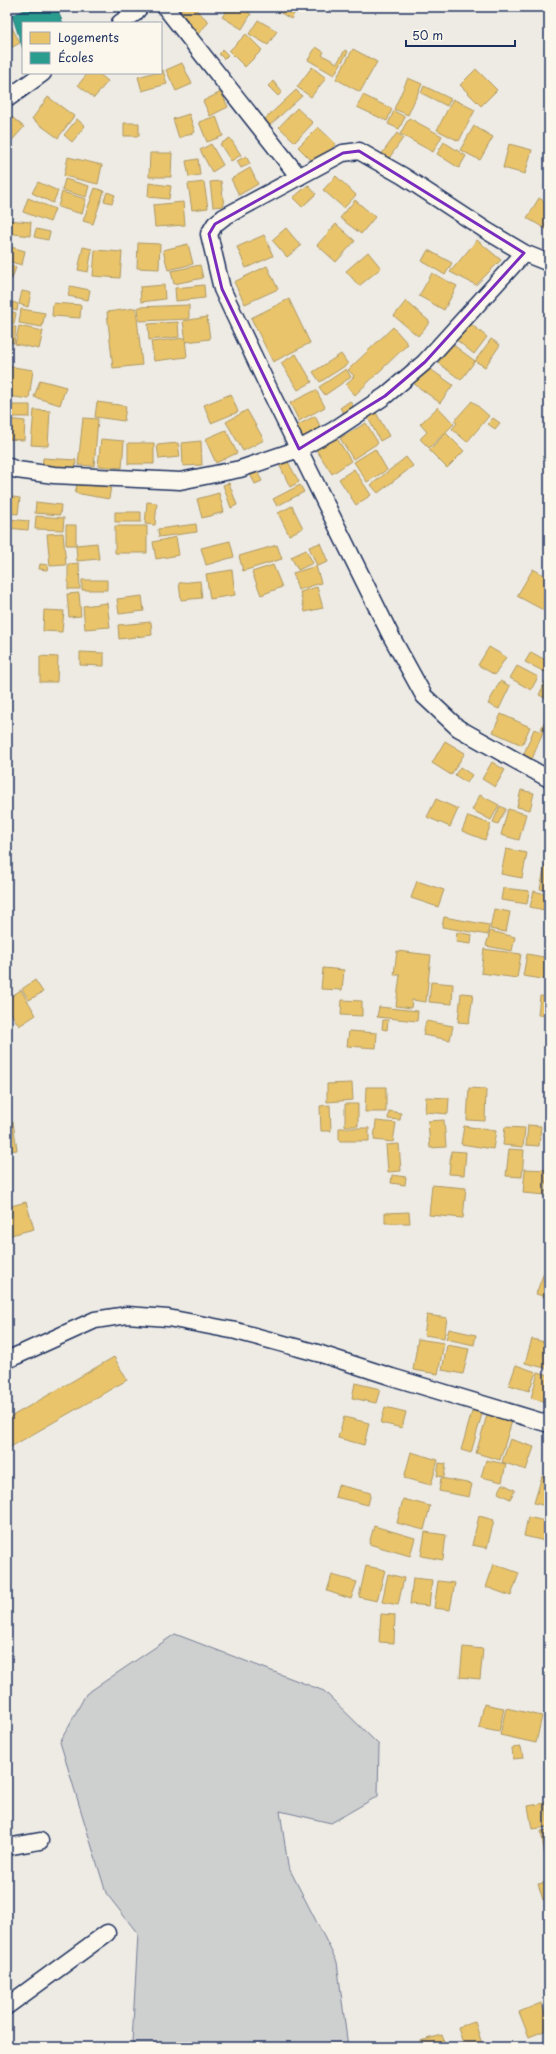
<svg xmlns="http://www.w3.org/2000/svg" width="556" height="2054" font-family="'Playpen Sans',sans-serif">
  <rect width="100%" height="100%" fill="#eeebe4"/>
  <filter id="ink" filterUnits="userSpaceOnUse"><feTurbulence type="fractalNoise" baseFrequency=".025" numOctaves="2"/><feDisplacementMap in="SourceGraphic" scale="8" xChannelSelector="R" yChannelSelector="G"/><feConvolveMatrix kernelMatrix="1 2 1 2 8 2 1 2 1" color-interpolation-filters="sRGB"/></filter>
  <g filter="url(#ink)">
    <path fill="#cecfcf" stroke="#747f96" d="M175,1634L324,1691L379,1745L378,1796L331,1823L280,1811L288,1866L337,1962L348,2047H134L132,2042L138,1934L106,1893L60,1742L86,1694Z"/>
    <path fill="#e9c46a" stroke="#ab9766" d="M184,7H193L209,22L196,36L184,24L188,20L179,12Z
      M229,7H239L251,14L242,29L222,17Z
      M275,7H298L291,19L274,9Z
      M7,18L20,43L7,50Z
      M258,20L277,31L268,45L249,34Z
      M246,34L262,50L245,67L229,51Z
      M316,47L324,52L322,55L337,63L345,50L348,52L334,75L308,60Z
      M353,49L377,62L360,92L336,79Z
      M223,50L228,55L224,59L219,54Z
      M182,63L192,84L176,91L166,70Z
      M312,67L326,78L311,97L297,87Z
      M476,69L497,90L481,106L460,85Z
      M161,70H163L167,84L142,91L138,77L152,73H161Z
      M88,73H98L108,81L94,98L78,85Z
      M408,78L422,84L408,115L394,109Z
      M273,81L282,92L278,96L268,86Z
      M424,86L451,99L447,106L421,93Z
      M296,90L302,96L269,126L264,120Z
      M221,92L228,107L210,116L203,101Z
      M363,95L392,109L387,121L357,107Z
      M48,97L74,116L58,138L32,119Z
      M453,99L475,110L459,141L437,130Z
      M297,108L313,123L295,142L279,127Z
      M394,111L405,117L399,129L388,124Z
      M7,113L24,127L7,146Z
      M189,114L195,132L179,138L173,119Z
      M216,116L223,136L207,142L199,122Z
      M409,118L442,136L433,152L400,134Z
      M77,119L85,126L72,142L64,135Z
      M124,123H139V136H124Z
      M474,126L493,137L480,160L460,150Z
      M318,127L336,144L316,165L298,147Z
      M397,133L403,138L385,164L378,159Z
      M230,138L241,155L231,161L220,144Z
      M444,142L466,156L459,168L437,154Z
      M211,144L223,165L212,172L200,150Z
      M509,144L532,150L525,174L503,168Z
      M150,153H172L171,177H149Z
      M246,156L250,164L241,168L237,161Z
      M68,157L102,165L98,184L64,176Z
      M198,159L200,175L189,177L186,161Z
      M250,168L258,184L239,195L231,179Z
      M336,176L356,195L344,208L323,190Z
      M65,179L89,186L86,197L62,190Z
      M221,181L224,206L213,207L210,182Z
      M38,182L58,191L53,203L32,193Z
      M204,182L208,208L192,210L188,184Z
      M149,183L171,186L169,199L148,197Z
      M308,185L316,194L302,207L293,198Z
      M95,188L104,191L93,224L83,221Z
      M62,192L86,199L82,214L58,207Z
      M107,192L115,195L112,203L104,201Z
      M28,198L55,209L50,222L23,212Z
      M539,198L549,204V231L527,218Z
      M355,200L375,217L361,234L340,218Z
      M183,202L185,225L155,227L153,205Z
      M7,220L31,222L30,236L7,233Z
      M336,224L355,241L336,262L317,245Z
      M286,228L301,246L287,257L272,240Z
      M36,229L50,232L48,240L34,237Z
      M264,235L273,256L246,268L237,247Z
      M477,240L501,260L476,285L450,272Z
      M138,243L160,244L159,269L137,268Z
      M188,244L193,264L168,270L163,250Z
      M11,247L25,251L22,265L7,261Z
      M83,247L92,249L88,272L78,270Z
      M95,250L122,252L120,278L93,276Z
      M428,250L452,263L445,275L422,261Z
      M368,252L381,268L359,286L346,271Z
      M7,264L16,267L12,279L7,277Z
      M200,265L203,278L174,284L171,271Z
      M267,266L278,289L245,304L234,282Z
      M432,273L457,286L444,310L419,296Z
      M164,285L165,299L141,302L140,287Z
      M204,285L205,298L176,301L175,288Z
      M70,286L90,290L88,300L68,296Z
      M22,291L31,293L28,307L19,304Z
      M289,299L310,343L273,362L251,318Z
      M406,301L430,322L418,336L394,316Z
      M13,302L18,304L17,311L11,309Z
      M53,303L81,305L80,318L52,316Z
      M189,305V319L139,321L138,307Z
      M136,308L142,365L113,368L107,312Z
      M21,309L45,313L42,327L19,323Z
      M7,310L16,313L14,324L7,323Z
      M207,317L210,339L186,342L183,321Z
      M467,321L487,337L474,354L454,338Z
      M178,322L179,337L149,340L148,324Z
      M7,326L16,327L14,343L7,342Z
      M19,326L43,331L39,349L15,344Z
      M393,327L408,344L355,395L346,385L354,376L348,370Z
      M185,338L187,357L154,361L151,342Z
      M491,339L500,345L485,367L475,361Z
      M452,344L475,361L461,380L438,363Z
      M296,354L312,382L298,390L281,363Z
      M341,354L348,364L320,382L313,372Z
      M7,366L33,370L29,399L7,396Z
      M426,366L453,385L440,403L413,383Z
      M346,369L351,377L325,395L319,387Z
      M40,380L66,387L60,405L34,397Z
      M316,390L325,407L299,421L290,403Z
      M231,394L238,412L211,423L204,405Z
      M350,401L355,410L345,416L340,408Z
      M472,401L489,416L467,442L452,429L457,423L454,421Z
      M97,402L126,406L124,421L95,417Z
      M7,405H30V417H7Z
      M438,407L454,424L429,448L420,439L427,432L420,424Z
      M374,409L389,436L380,441L366,414Z
      M34,410L50,411L48,446L31,445Z
      M247,410L264,440L243,451L226,422Z
      M315,416L321,428L296,441L290,429Z
      M83,418L98,419L94,466L78,465Z
      M493,418L500,423L495,429L488,424Z
      M7,419L25,421L24,440L7,439Z
      M366,423L378,443L353,459L340,438Z
      M226,430L237,453L216,463L205,439Z
      M446,433L464,451L447,468L429,450Z
      M335,435L351,461L332,474L315,448Z
      M101,439L124,441L122,468L98,466Z
      M201,441L202,465L183,466L182,443Z
      M128,443H154V464H128Z
      M178,443L180,457L159,459L157,445Z
      M375,449L387,470L367,482L354,462Z
      M406,457L413,466L378,493L371,485Z
      M43,458L76,460L75,472L42,470Z
      M287,460L299,482L290,487L279,464Z
      M256,469L262,481L255,484L249,472Z
      M354,469L371,495L356,505L339,479Z
      M78,480L111,486L109,499L75,493Z
      M229,483L237,505L231,508L223,485Z
      M300,485L304,492L277,506L273,499Z
      M219,493L224,512L202,518L197,499Z
      M7,496L20,498L18,514L7,513Z
      M36,502L61,505L60,515L35,513Z
      M147,502L157,503L155,525L145,524Z
      M292,506L303,528L289,535L278,513Z
      M115,512H141V522H115Z
      M36,516L64,518L63,530L35,529Z
      M8,519L29,521L28,530L7,528Z
      M196,524L197,532L159,537L158,529Z
      M66,525H76V545H66Z
      M115,526H147V553H115Z
      M63,533L66,565L50,566L47,534Z
      M176,537L179,555L156,559L153,542Z
      M230,541L234,557L206,565L201,548Z
      M97,543L99,559L77,561L76,545Z
      M320,543L328,562L317,566L309,547Z
      M277,545L282,559L243,571L239,556Z
      M306,550L313,563L298,570L291,557Z
      M79,563L80,589H68V564Z
      M40,564L48,565L47,570L39,569Z
      M273,565L282,587L261,595L252,572Z
      M316,566L321,583L298,590L293,573Z
      M533,569L549,578V613L517,596Z
      M232,570L235,595L210,599L206,574Z
      M82,580H107V590H82Z
      M200,581L202,598L181,600L179,583Z
      M317,587L323,608L305,612L300,592Z
      M79,593L81,616L69,617L67,594Z
      M142,596L144,611L119,614L117,599Z
      M107,603L110,627L85,629L83,606Z
      M44,610L64,611L62,632L43,631Z
      M151,622L152,635L119,639L118,625Z
      M489,647L506,657L495,675L478,665Z
      M80,652L104,653V666L80,665Z
      M531,652L549,662V674L525,662Z
      M40,656L58,657L57,682H40Z
      M517,666L538,677L531,690L510,678Z
      M547,678L549,679V700L539,695Z
      M500,681L510,686L499,709L488,704Z
      M501,714L530,727L522,745L493,732Z
      M545,721L549,723V733L541,729Z
      M534,729L543,732L532,759L523,756Z
      M445,741L465,753L451,775L432,763Z
      M492,762L505,770L495,787L482,779Z
      M460,767L472,775L467,783L455,775Z
      M521,790L534,793L530,810L517,807Z
      M480,795L499,805L491,820L472,810Z
      M436,799L458,809L450,827L427,817Z
      M500,806L506,809L498,824L493,822Z
      M508,809L526,814L519,840L501,835Z
      M468,816L491,824L485,840L462,831Z
      M506,849L527,853L522,878L501,874Z
      M546,861L549,862V891L540,889Z
      M417,881L444,890L438,907L411,898Z
      M503,888L529,891L527,904L501,900Z
      M534,891L549,895V911L530,907Z
      M494,909L510,912L506,932L490,929Z
      M444,917L489,925L488,935L442,927Z
      M549,923V942L545,941Z
      M490,931L515,937L512,951L486,946Z
      M457,932L472,935L471,944L456,942Z
      M484,949L521,954L517,978L481,973Z
      M397,951L431,955L426,1002L412,1000L411,1008L396,1006L400,975H394Z
      M527,954L549,958V980L523,976Z
      M323,968L344,970L342,990L321,989Z
      M35,980L43,992L29,1000L22,989Z
      M431,982L453,984L452,1004L429,1002Z
      M21,990L36,1015L19,1026L7,1007V999Z
      M461,993L473,994L469,1023L458,1022Z
      M540,996L549,997V1016L538,1015Z
      M342,1000L362,1001V1016L341,1015Z
      M379,1007L418,1011L417,1021L377,1017Z
      M383,1020H388L387,1030L382,1029Z
      M426,1021L453,1026L450,1040L423,1035Z
      M349,1031L377,1033L376,1048L347,1046Z
      M352,1083L353,1100L327,1102V1084Z
      M366,1087H386V1112H365Z
      M469,1088L486,1089L485,1121L467,1120Z
      M426,1097L449,1098L448,1114L425,1112Z
      M345,1104H358V1126H345Z
      M330,1105L331,1131H321L320,1106Z
      M389,1111L401,1113L400,1120L388,1119Z
      M444,1120L446,1147L430,1148L428,1121Z
      M376,1121L396,1123L393,1142L374,1140Z
      M13,1122L17,1150L7,1151V1123Z
      M528,1125L541,1126L539,1146L526,1145Z
      M464,1126L496,1131L493,1149L461,1144Z
      M505,1127L525,1128L523,1147L503,1145Z
      M339,1128H369V1141H339Z
      M399,1144L401,1171L388,1172L386,1145Z
      M509,1149L524,1150L522,1177L506,1176Z
      M451,1151L466,1152L464,1175L449,1174Z
      M525,1169L547,1170L545,1195L523,1193Z
      M392,1175L406,1177L405,1185L391,1183Z
      M432,1185L466,1188L463,1218L429,1215Z
      M26,1202L34,1229L7,1236V1207Z
      M409,1212L410,1223H385V1213Z
      M547,1264L549,1265V1298L536,1294Z
      M427,1315L447,1318L444,1338L424,1335Z
      M449,1329L476,1335L474,1345L446,1339Z
      M418,1339L444,1343L438,1374L413,1370Z
      M532,1339L549,1343V1369L525,1363Z
      M447,1345L469,1349L463,1374L442,1370Z
      M114,1357L127,1380L7,1449V1419Z
      M516,1365L536,1372L529,1391L509,1385Z
      M538,1372L549,1375V1403L531,1398Z
      M355,1383L380,1389L376,1403L352,1398Z
      M474,1405L484,1407L471,1453L461,1450Z
      M385,1407L406,1412L402,1428L381,1423Z
      M487,1415L512,1421L500,1460L476,1453Z
      M344,1417L369,1423L364,1445L338,1438Z
      M510,1439L534,1447L526,1470L502,1462Z
      M411,1452L438,1460L431,1485L404,1478Z
      M486,1460L506,1464L502,1482L481,1477Z
      M439,1463L446,1464L444,1477L437,1476Z
      M549,1464V1477L545,1476Z
      M542,1476L549,1478V1497L546,1506L534,1503Z
      M441,1478L472,1484L469,1497L439,1491Z
      M503,1484L515,1490L510,1499L498,1493Z
      M338,1485L371,1493L368,1505L335,1497Z
      M403,1499L430,1506L424,1530L397,1523Z
      M479,1516L494,1520L487,1548L472,1545Z
      M528,1517L549,1522V1542L524,1536Z
      M374,1526L415,1538L410,1556L369,1544Z
      M425,1532L446,1535L443,1560L421,1556Z
      M494,1564L519,1573L511,1596L486,1587Z
      M366,1566L385,1570L377,1601L359,1597Z
      M388,1574L404,1578L398,1605L382,1602Z
      M332,1575L357,1582L351,1599L327,1591Z
      M413,1578L432,1580L429,1606L410,1604Z
      M438,1581L455,1583L450,1610L434,1608Z
      M381,1614L395,1615L394,1643L379,1642Z
      M463,1647L483,1649L480,1679L460,1677Z
      M484,1704L504,1708L499,1732L479,1728Z
      M506,1708L542,1716L536,1743L500,1735Z
      M521,1747L523,1758L513,1759L512,1748Z
      M545,1803L549,1827L532,1829L528,1806Z
      M549,1830V1868H547L541,1831Z
      M549,1882V1898L543,1900L538,1884Z
      M541,2003L549,2022V2029L529,2037L519,2012Z
      M475,2022L483,2047H464L458,2027Z
      M442,2035L446,2047H421L420,2041Z"/>
    <path fill="#2a9d8f" stroke="#267c80" d="M33,7H56L63,23H23V49L12,15Z"/>
    <g fill="none" stroke-linecap="round" stroke-linejoin="round">
      <defs>
        <path id="minor" d="M165,7L299,177
          M120,23L135,13L140,7
          M7,99L43,73
          M549,263L524,253L487,231L403,176L359,151L343,153L224,217L215,224L209,234L222,289L272,395L391,636L424,696L458,728L549,779
          M7,466L17,470L54,475L180,481L240,469L299,449L334,430L385,396L425,362L524,253
          M7,1360L95,1320L127,1315L168,1318L236,1331L321,1354L392,1377L549,1424
          M7,1847L40,1841
          M7,2006L107,1933"/>
      </defs>
      <use href="#minor" stroke="#1b2f5e" stroke-width="19"/>
      <use href="#minor" stroke="#fbf7ec" stroke-width="16"/>
    </g>
  </g>
  <path fill="none" stroke="#7b2cbf" stroke-width="3" stroke-linejoin="round" d="M359,151L524,253L425,362L385,396L299,449L222,289L209,234L215,224L343,153Z"/>
  <rect width="556" height="2054" fill="none" stroke="#fbf7ec" stroke-width="24"/>
  <rect x="12" y="12" width="532" height="2030" fill="none" stroke="#1b2f5e" stroke-width="1.5" filter="url(#ink)"/>
  <rect x="22" y="22" width="140" height="52" fill="#fbf7ec" stroke="#a1a7b3"/>
  <rect x="30" y="32" width="20" height="12" fill="#e9c46a" stroke="#a1a7b3"/>
  <text x="58" y="42" font-size="12" fill="#1b2f5e">Logements</text>
  <rect x="30" y="52" width="20" height="12" fill="#2a9d8f" stroke="#a1a7b3"/>
  <text x="58" y="62" font-size="12" fill="#1b2f5e">Écoles</text>
  <path d="M406 40v6h109v-6" fill="none" stroke="#1b2f5e" stroke-width="2"/>
  <text x="412" y="40" font-size="12" fill="#1b2f5e" stroke="#fbf7ec" stroke-width="3" paint-order="stroke">50 m</text>
</svg>
